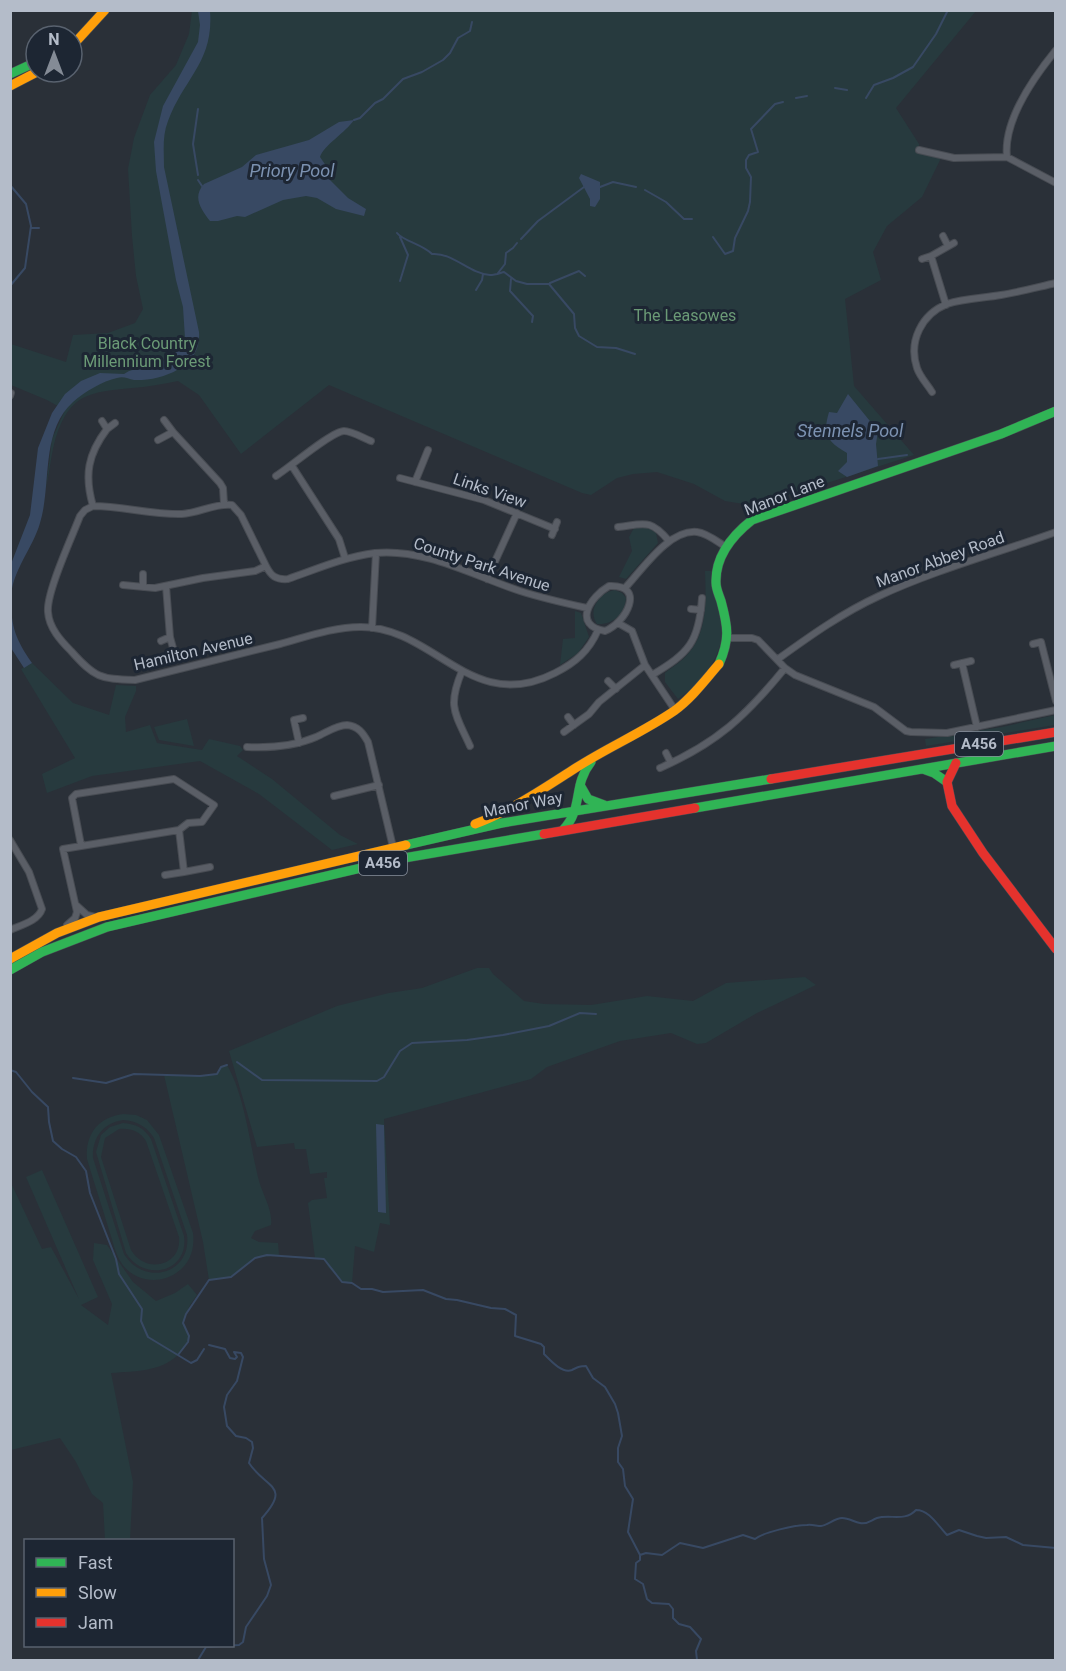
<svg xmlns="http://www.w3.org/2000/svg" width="1066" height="1671" font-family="Roboto,sans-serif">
  <rect width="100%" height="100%" fill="#2a3038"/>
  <path fill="#273a3e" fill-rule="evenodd" d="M192,11H976L896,108L919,144V152L941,158L922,197L887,226L873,252L881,280L845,299L854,386L914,455L756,506L725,501L694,484L657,472L633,474L617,478L591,495L582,493L329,385L241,454L199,395L178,381C163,384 147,387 132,388C91,392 70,393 56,437C51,453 50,471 46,488L52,439L65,410L47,400L11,385V344L66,362L73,335L108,333L135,323L143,309L136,276L132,236L128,169L134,138L150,95L176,65L189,34Z
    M634,528H649L656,533L658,543L626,579L619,577L632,551L629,537Z
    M705,571H711C712,589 718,604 721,621C727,653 702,682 678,699L665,682V673C672,667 681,662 687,655C708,633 706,599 705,571Z
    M615,590L622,593L626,598C625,614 613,625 597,624C587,610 600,592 615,590Z
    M575,611L581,613L589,637L578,653L560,665L563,639L575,638Z
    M32,663L73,703L109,715L116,685L136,686V691L125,717L126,732L150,725L157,743L202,750L209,739L240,746L243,750L237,756L272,779L340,835L358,844L332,850L259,794L200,761L92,776L47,793L42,774L75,758L21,669Z
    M1055,715V725L926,746L925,739L1002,727Z
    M187,719L194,746L159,740L154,727Z
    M477,968H489L493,974L524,1001L544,1004L591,1005L647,996L693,1001L726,983L805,977L816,985L757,1013L706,1043L697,1044L671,1033L620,1041L547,1067L531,1079L384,1119L390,1225L380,1223L374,1252L355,1246L352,1283L342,1282C338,1277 336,1274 331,1270C323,1263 330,1260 315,1258L308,1203L312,1200L327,1198L324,1178H327V1172L310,1174L306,1149H295L294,1143L257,1147L229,1051L337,1006L389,993L422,988Z
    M227,1065C245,1096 250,1146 259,1181C263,1195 273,1211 271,1225L255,1231L251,1238L259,1242L278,1243L279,1255L255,1258L231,1277L209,1280L203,1242L164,1075L200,1076L217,1074L221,1067Z
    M123,1114L136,1115L147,1120L159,1135L193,1233C195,1249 190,1264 176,1273C159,1285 134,1281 122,1264C115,1254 113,1241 109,1230C102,1206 94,1183 87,1159C85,1135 98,1117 123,1114ZM123,1120C137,1121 146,1126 154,1138L187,1235C192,1274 144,1287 124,1254L93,1158C92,1138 103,1123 123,1120Z
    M123,1123C136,1124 144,1128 151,1139L184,1236C189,1272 145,1283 126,1253L96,1152L101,1135L110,1127ZM119,1129C130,1128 140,1131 146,1141L179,1237C182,1266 146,1275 131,1250L101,1157L105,1138Z
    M42,1170L98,1297L81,1305L108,1325L112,1304L93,1260L94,1243L107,1245L133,1282L156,1301L175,1293L188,1284L197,1295L190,1305L183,1323C184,1328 188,1332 189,1337C189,1342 185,1346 182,1350C166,1372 136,1371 111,1373L133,1482L130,1540H105L103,1503L92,1494L76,1462L60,1438L11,1450V1183L42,1249L51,1247L79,1299L26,1177Z"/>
  <path fill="#384963" d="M198,11H210C214,62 184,78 168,121C162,136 164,152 164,167L199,332C202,366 163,381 134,380C128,379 124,376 117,378C103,381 84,392 73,402C40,432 52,484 40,523C33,548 11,572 11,599C11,627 16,640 32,663L24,668L11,648V564L30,515L38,448L52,413L65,394L81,381L100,373L124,374L129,371L166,360L182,347L185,338L183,307L176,280L156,171L154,142L163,106L198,42L200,25Z
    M354,120C346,132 323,146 320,157L331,173L330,180L348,198L366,209L364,216L336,209L317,198L306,196L283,200L245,217L237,216L218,221H210C201,209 192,197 204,184L242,167L256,155L309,140L339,122Z
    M581,174L600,182V199L595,207L590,206V199L579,178Z
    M848,394L878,431L876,444L878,466L847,477L838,471L847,462V453C828,442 822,435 829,412L837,413Z
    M376,1124L384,1125L386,1213L378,1212Z"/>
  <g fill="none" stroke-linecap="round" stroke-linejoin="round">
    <path stroke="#384963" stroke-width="2" d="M835,88L847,90
      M796,98L807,96
      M866,98L874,85L893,78L913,67L936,34L948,10
      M354,120L360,118L375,103L383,99L403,79L422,72L443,60L450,53L458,38L470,31L472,22
      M198,175L193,144L198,109
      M198,180L202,186
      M10,185L26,204L31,226L25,268L10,286
      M600,187L613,182L636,187
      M645,190L666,202L684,219H692
      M31,228H39
      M397,233C403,241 422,244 432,254C452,252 470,274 490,275C495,275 500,273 504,272L516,281L527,284H549L574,314L575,328L579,336L597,347L616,348L635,354
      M400,237L408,255L400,281
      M713,237L725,254L733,251L735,238L748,211L750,202L751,177L746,168V160L749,155L758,152L751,129L775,104L783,102
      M521,239L538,221L584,187
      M498,273L505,264L506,253L513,248L517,243
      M511,279L510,291L533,316L532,322
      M550,283L579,271L585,276
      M476,290L482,280L483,274
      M878,459L907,455
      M237,1062L262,1080L377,1081L384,1077L400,1051L412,1043L467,1040L503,1035L549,1026L580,1013L596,1014
      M10,1070L16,1072L32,1092L48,1107L49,1122L53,1141L62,1149L76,1157L86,1171L90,1193L116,1259L119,1274L142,1309L141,1321L148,1337L191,1363L197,1360L204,1349
      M73,1078L106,1083L134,1074L200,1076L217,1074L221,1067L227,1065
      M178,1355L188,1342L189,1336L183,1323L186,1314L209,1280L231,1277L255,1258L267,1255L324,1259L342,1282L352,1283L361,1289H372L383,1292L423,1290L446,1299L457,1300L491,1308L505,1309L516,1315L515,1336L541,1344L544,1347V1354C550,1360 562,1374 572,1370C578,1367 579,1366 586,1366L593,1378L605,1387L615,1404L618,1413L622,1436L618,1448V1462L623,1469L625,1486L633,1499L628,1532L640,1555
      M640,1555L646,1553L662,1555L680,1543L703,1548L743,1535L755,1539C764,1532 795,1525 807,1525C811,1524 817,1526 821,1526C828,1525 835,1518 842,1518C849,1518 854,1522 860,1523C867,1525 871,1520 877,1518C890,1514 905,1522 916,1510C930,1510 938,1526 947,1535L959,1530L977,1536L986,1538L1006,1537L1023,1545L1056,1548
      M640,1555V1560L636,1563L635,1579L643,1584L647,1599L652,1603L669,1604L673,1609V1618L679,1624L690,1627L701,1639L696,1651L697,1660
      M198,1660L206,1647L239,1645L243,1642L246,1627L267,1596L271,1585L264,1559L262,1518C292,1485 265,1488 249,1463L253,1448L252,1442L246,1438L236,1436L227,1426L224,1407L227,1395L237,1381L243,1357L241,1353L234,1352L237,1357L235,1359L230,1358L225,1349L209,1345"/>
    <defs>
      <path id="street" d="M919,150L954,158L1007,157L1056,183
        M1007,157C1003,121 1034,77 1056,50
        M943,236L948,246
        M922,259L931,256
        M946,305L931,256L954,243
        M932,392C927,384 920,377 917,368C908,341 922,314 947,304C964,298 984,298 1001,295C1020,292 1038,287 1056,283
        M10,396L11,393
        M164,420L173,432L220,483L223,488L224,504
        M102,421L107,429L115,423
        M158,440L173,432
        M292,466L339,539L345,558
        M276,476C289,468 332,431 344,431C352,431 363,438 371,441
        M400,478L484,500L555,529
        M415,482L428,450
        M93,506C84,475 88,454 107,429
        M618,527C644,524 650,518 669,541
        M552,535L557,522
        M266,566L241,515L232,505C215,503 199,513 182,514C151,515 123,506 93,506L85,510L80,516C72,537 46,593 48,612C49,628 61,641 71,651C95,678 100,679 135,680C183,668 232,656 280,644C306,637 334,627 360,627C434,626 471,716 555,673C575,663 589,651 598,630
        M487,579L517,513
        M123,585L155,588L203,578L255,571L266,566C271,576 276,580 288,579C317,569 344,557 375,553C425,548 474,576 520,591C542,598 564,603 587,608
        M166,586L170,637L173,648
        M609,586C647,584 626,623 605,631C572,625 590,597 609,586Z
        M143,587V574
        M625,588C642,570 669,529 697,532C707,533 718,542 726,547
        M691,609L701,610
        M618,623L632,631L645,665L675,710
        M372,628L376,553
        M727,638H752L758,640L785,668L795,675L874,707L906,731L911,732L947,733L1056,710
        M161,641L170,637
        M1033,644L1041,642L1056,701
        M778,659C810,636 842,613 879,596C935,570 997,553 1056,532
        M962,663L977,727
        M954,665L971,661
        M462,671C447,707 455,713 470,746
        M652,675C689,653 699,642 702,598
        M608,681L616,689
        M568,717L574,725
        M564,732L589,714L599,702L645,665
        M299,743L294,720L303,718
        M247,747C270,748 295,746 316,737C326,733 336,725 347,725C358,726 363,733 368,742L393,847
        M666,753L671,763
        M660,768C717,743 746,716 785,668
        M334,796L379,785
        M10,840L29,872L42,909C38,921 21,925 10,930
        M81,845L72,798L76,794L174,779L214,805L202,822L188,823L179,830
        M184,872L210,867
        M76,905L87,915L95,917
        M67,925L75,918L77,912L63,849L179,830L184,872L165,875"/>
      <path id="fast" d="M10,74L36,62
        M719,664C730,639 728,627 721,601C719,595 716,589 716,583C715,556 733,535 752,520L1001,434L1056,411
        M923,769L934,773L947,782
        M580,785L588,799L604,805
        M695,808L1056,746
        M563,830C584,808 572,786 591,762
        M406,845L502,823L771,779
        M10,970L42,952L107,927L404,858L544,834"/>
      <path id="slow" d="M72,46L105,10
        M10,86L37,72
        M475,824C510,811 540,791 571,771C604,749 642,733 674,711C692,698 705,680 719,664
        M10,959L57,933L99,917L406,845"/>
      <path id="jam" d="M956,763L947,782L952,806L983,853L1056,949
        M771,779L1056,732
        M544,834L695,808"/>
    </defs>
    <use href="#street" stroke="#484c53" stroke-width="8"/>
    <use href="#fast" stroke="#484c53" stroke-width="10"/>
    <use href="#slow" stroke="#484c53" stroke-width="10"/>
    <use href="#jam" stroke="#484c53" stroke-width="10"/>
    <use href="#street" stroke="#5a5e66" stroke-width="6"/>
    <use href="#fast" stroke="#30b455" stroke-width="9"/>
    <use href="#slow" stroke="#ff9f0a" stroke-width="9"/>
    <use href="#jam" stroke="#e5322d" stroke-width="9"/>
  </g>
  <g text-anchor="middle" stroke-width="6" stroke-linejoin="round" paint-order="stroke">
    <g fill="#1d2633" stroke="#878f9c" stroke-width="1.5">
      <rect x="955" y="732" width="48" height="24" rx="4.5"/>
      <rect x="359" y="851" width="48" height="24" rx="4.5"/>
    </g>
    <g font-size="15" font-weight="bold" fill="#b4bcc9">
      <text x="979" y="749">A456</text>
      <text x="383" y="868">A456</text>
    </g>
    <g font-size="16" fill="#6b9a76" stroke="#1d2633">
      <text x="685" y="321">The Leasowes</text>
      <text x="147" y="349">Black Country<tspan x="147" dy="18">Millennium Forest</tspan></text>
    </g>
    <g font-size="16" fill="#b4bcc9" stroke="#1d2633">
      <text transform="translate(490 490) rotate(19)" y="6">Links View</text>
      <text transform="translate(784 495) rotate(-21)" y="6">Manor Lane</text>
      <text transform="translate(940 559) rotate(-20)" y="6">Manor Abbey Road</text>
      <text transform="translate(482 564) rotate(18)" y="6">County Park Avenue</text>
      <text transform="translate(193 651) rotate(-13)" y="6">Hamilton Avenue</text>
      <text transform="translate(523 804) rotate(-11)" y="6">Manor Way</text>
    </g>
    <g font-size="18" font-style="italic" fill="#7c92b1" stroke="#1d2633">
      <text x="292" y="177">Priory Pool</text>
      <text x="850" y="437">Stennels Pool</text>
    </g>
  </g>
  <rect width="1066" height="1671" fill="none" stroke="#b4bcc9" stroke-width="24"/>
  <rect x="24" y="1539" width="210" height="108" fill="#1d2633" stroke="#59626f" stroke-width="1.5"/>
  <rect x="36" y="1558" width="30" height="9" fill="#30b455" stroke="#59626f" stroke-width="1.5"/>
  <text x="78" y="1569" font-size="18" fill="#b4bcc9">Fast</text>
  <rect x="36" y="1588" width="30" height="9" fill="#ff9f0a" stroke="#59626f" stroke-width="1.5"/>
  <text x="78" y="1599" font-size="18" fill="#b4bcc9">Slow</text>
  <rect x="36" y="1618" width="30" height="9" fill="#e5322d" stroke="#59626f" stroke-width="1.5"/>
  <text x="78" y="1629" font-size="18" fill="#b4bcc9">Jam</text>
  <g transform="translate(54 54)"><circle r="28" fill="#1d2633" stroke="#59626f" stroke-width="1.5"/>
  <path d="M0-4.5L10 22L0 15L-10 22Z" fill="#848b96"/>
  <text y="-9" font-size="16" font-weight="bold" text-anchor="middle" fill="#b4bcc9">N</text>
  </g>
</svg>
